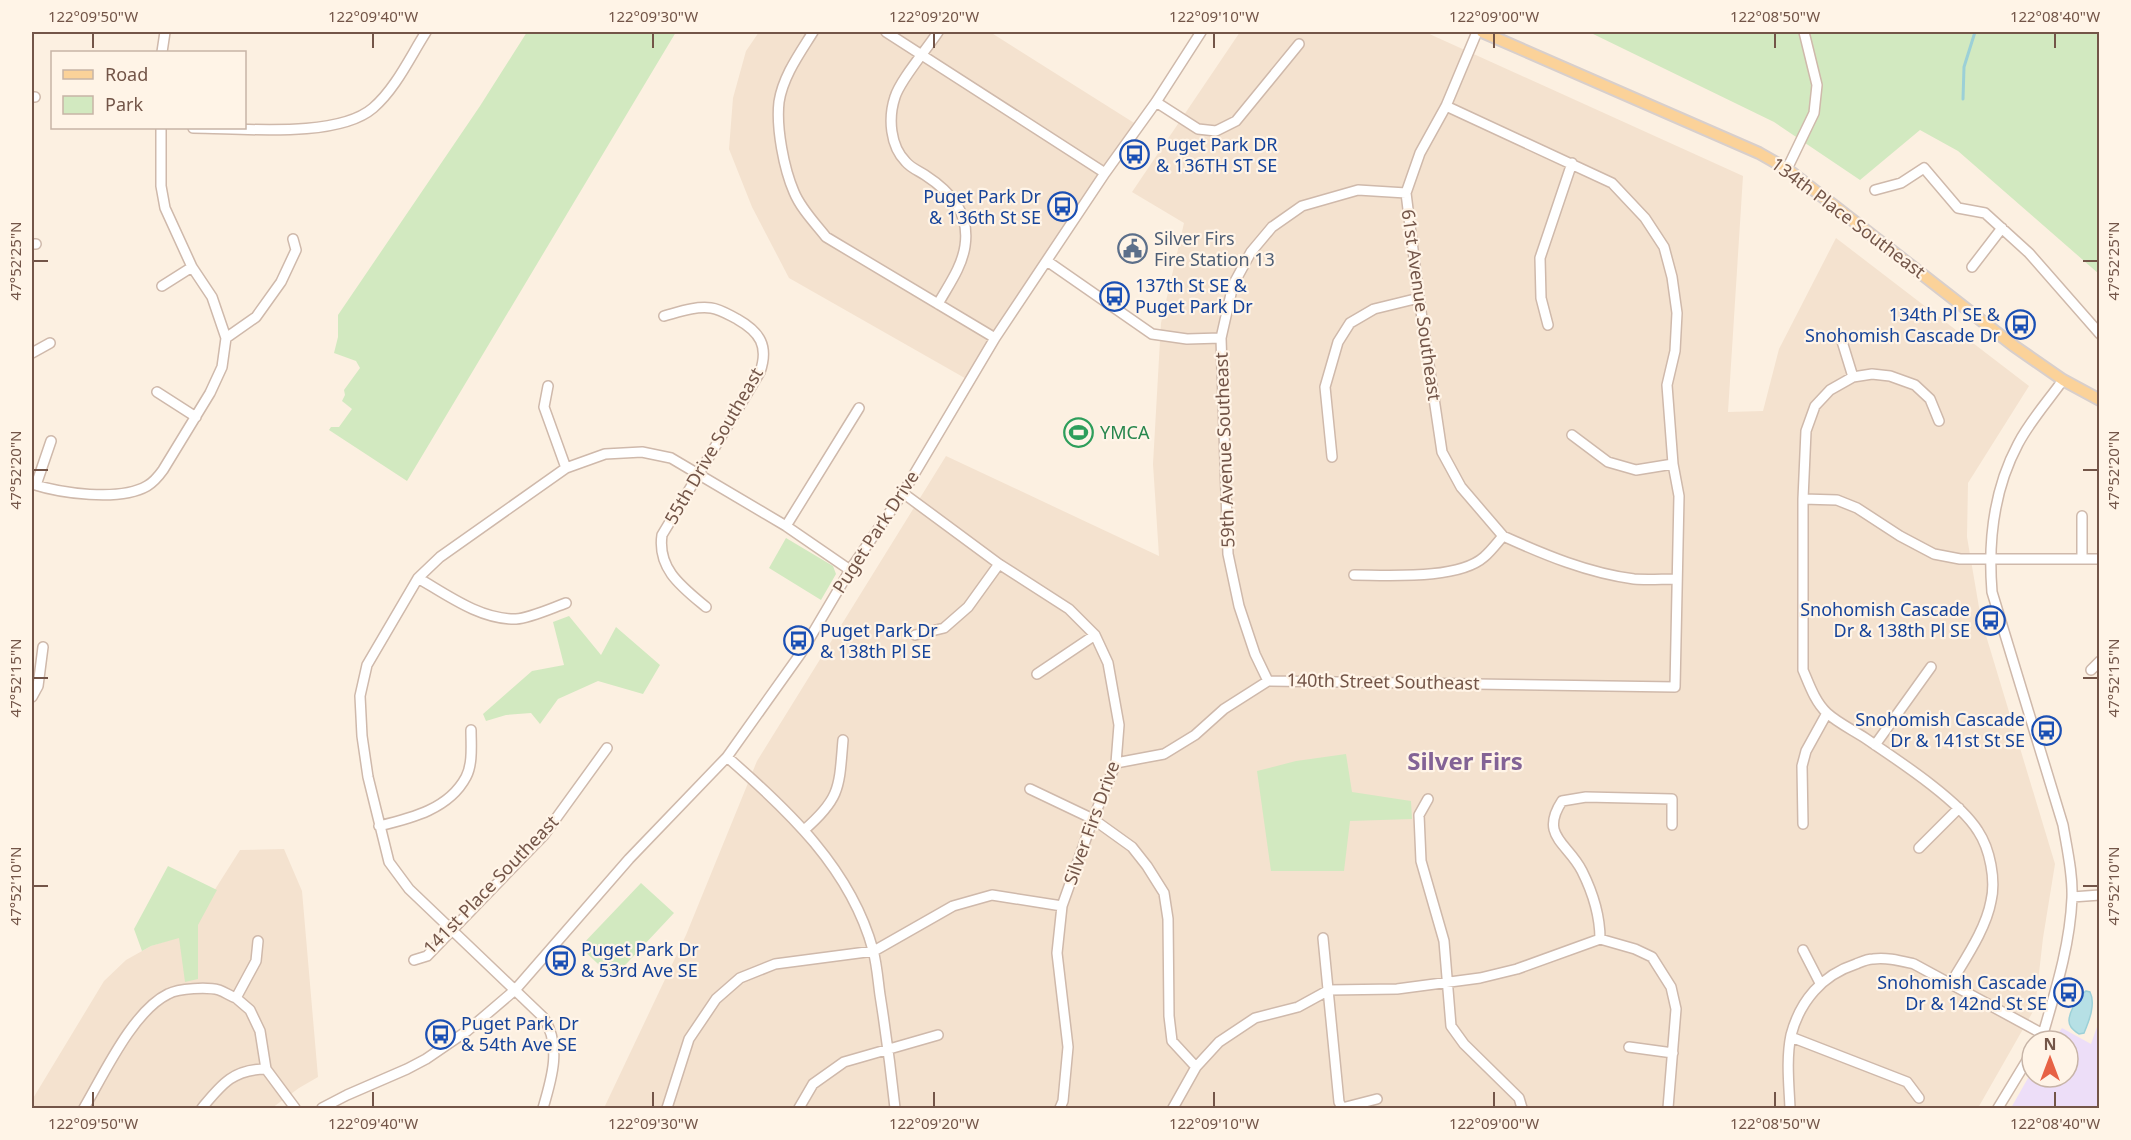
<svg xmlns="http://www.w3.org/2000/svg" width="2131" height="1140" font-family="'Noto Sans',sans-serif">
  <rect width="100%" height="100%" fill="#fcf0e1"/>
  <path fill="#f4e2cf" d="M759,32H990L1139,126L970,381L789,278L752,207L729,149L733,98L746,51Z
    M1240,32H1425L1743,176L1728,412L1763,411L1779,349L1836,238L2029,386L1968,483L1967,537L1981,619L2055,864L2043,938L2035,1008L1978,1108H604L686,935L757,761L946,456L1159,556L1153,464L1161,323L1184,223L1132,192Z
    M284,849L302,891L318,1077L299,1088L272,1108H32V1100L104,981L126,960L151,946L179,937L195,921L240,850Z"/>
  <path fill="#eddef8" d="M2099,1021V1108H2011L2032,1071V1077H2068V1041H2053L2062,1028L2091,1044Z"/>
  <path fill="#d2e9c0" d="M527,32H676L407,481L329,430L331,427H339L352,409L342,401L345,395L344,390L360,368L356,361L334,353L338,337V315L480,106Z
    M1589,32H2099V274L1958,151L1920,130L1860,180L1774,122Z
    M786,538L833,566L836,574L821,600L769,568Z
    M569,616L601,655L616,627L660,665L643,694L598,681L558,699L540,724L531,713L506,715L486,721L483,714L532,671L564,665L553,622Z
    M1346,754L1352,792L1411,801L1412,819L1350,821L1344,871H1271L1257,771L1296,761Z
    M168,866L217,890L198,925V979L185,982L179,938L151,946L142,951L134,929Z
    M641,883L674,913L613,978L580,947Z"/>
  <path fill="#b6e0e5" stroke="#9cd0d7" stroke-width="1.5" d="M2086,991L2090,992C2096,1004 2089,1021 2084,1033L2079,1034C2076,1032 2073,1030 2071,1027C2064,1018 2078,996 2086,991Z"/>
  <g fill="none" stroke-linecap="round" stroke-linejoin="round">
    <path stroke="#9cd0d7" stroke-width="3" d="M1963,99L1964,67L1975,32"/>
    <defs>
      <path id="minor" d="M813,32C800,53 783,76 779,102C776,128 784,169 794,192C801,209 815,223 826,237L995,338
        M886,32L1105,173
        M938,32C927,49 900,80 895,97C888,118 890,146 906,162C911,168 919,171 925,175C951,192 970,213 965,246C962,267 948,286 938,304
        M1477,32L1446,106L1420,153L1406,193L1419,298L1442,452L1461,487L1503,536
        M162,52L165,32
        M32,97H35
        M1156,102L1198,129L1216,131L1236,121L1299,44
        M193,128C240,128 337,139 373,108C396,88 410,57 426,32
        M1787,169L1814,113L1817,85L1804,32
        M1875,190L1901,183L1924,168L1958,208L1985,213L2029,253L2100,334
        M32,244H36
        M1047,261L1152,334L1187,339L1221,338
        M1972,267L2002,228
        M162,286L192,267
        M664,316C679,312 695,306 711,308C720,309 729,315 737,319C760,332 769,346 760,372L662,535C657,569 682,587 706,607
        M1548,325L1541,298L1540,258L1572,163
        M226,338L256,317L281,282L296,250L293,239
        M1841,338L1853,377
        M32,353L50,343
        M548,386L544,407L566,468
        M157,392L196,417
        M1939,421L1930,399L1915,385L1890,376L1872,374L1853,377L1830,390L1815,406L1806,431L1803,499V670C1809,684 1815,702 1827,713C1838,723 1853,730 1865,738C1896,759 1959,800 1978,831C1990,849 1996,880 1991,901C1986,929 1965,959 1951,983
        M1572,435L1608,462L1636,470L1673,464
        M1332,457L1325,387L1338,342L1350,323L1374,309L1419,298
        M32,484C60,493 119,502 147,486C154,482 158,477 163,470L210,393L222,367L226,338L212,297L192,267L165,208L161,186V128
        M36,485L51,441
        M903,493L999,564L1069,609L1095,635L1108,663L1119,725L1116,763L1093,819L1062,906L1057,953L1068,1047L1063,1101L1060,1108
        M1803,499L1837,500L1857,508L1900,536L1934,554L1960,559H2100
        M786,526L859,408
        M2082,559V516
        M1354,575C1388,575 1458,580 1484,557C1491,551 1497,543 1503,536C1545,555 1588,573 1634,579C1647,580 1662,579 1676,579
        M418,578C447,595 481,620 516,619C530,618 552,608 566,603
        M915,635L944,628L968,607L999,564
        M2091,670L2100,661
        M1037,674L1095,635
        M1268,681L1255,654L1239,606L1228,554L1221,338L1233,285L1251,252L1272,227L1302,206L1358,190L1406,193
        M32,697L38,686L43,647
        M1875,745L1931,667
        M727,757C788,810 851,869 873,950C877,965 878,981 880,995C886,1033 891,1071 895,1108
        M1116,763L1164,754L1195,735L1224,709L1268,681L1675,687L1679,496L1673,464L1667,385L1675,351L1677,313L1672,277L1664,247L1645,218L1612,183L1446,106
        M1030,789L1093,819L1132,847L1147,866L1164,893L1168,919L1169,1016L1172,1041L1196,1067
        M1428,799L1419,815L1421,861L1444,941L1451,1026L1464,1044L1519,1098L1522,1108
        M1803,824L1802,766L1806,751L1827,713
        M379,826C412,818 449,809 466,777C473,764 471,744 471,730
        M804,830C841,798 839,787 843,740
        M1919,848L1959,808
        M2072,897L2100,895
        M1323,938L1339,1102L1342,1108
        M1600,939C1600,914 1593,893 1582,871C1568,843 1539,836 1562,801L1586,797L1672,799V825
        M1600,939L1635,949L1652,957L1671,987L1676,1009L1668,1108
        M1803,950L1820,983
        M414,960L427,956L544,835L607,748
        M236,998L250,1010L260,1031L266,1069L295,1108
        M1791,1037L1907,1082L1919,1098
        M2039,1041L2043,1034C2056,989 2070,945 2072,898C2073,874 2067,849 2063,825L1992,592C1988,542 1994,489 2018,444C2030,421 2048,401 2063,380
        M1629,1047L1673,1053
        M84,1108C104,1074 133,1011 168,994C179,988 208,987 219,990C225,992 230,996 236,998L256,961L258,941
        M202,1108C221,1085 233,1069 266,1069
        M322,1108L347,1095L407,1069L426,1059L467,1031L515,990L629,859L727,757L801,653L850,570L903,493L995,338L1105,173L1156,102L1201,32
        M543,1108C552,1078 562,1045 543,1017L409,889L389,862L368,777L362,736L360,696L367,665L418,578L440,557L566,468L605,454L642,452L671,458L786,526L850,570
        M667,1108L689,1039L716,999L740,978L775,964L874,951L953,906L992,895L1062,906
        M799,1108L813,1084L844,1062L938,1035
        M1173,1108L1196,1067L1219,1042L1255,1018L1298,1007L1329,990L1397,989L1480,978L1517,969L1600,939
        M1342,1108L1377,1099
        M1790,1108C1789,1085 1786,1059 1791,1035C1800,1001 1822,975 1856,964C1861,962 1867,959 1873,959C1887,957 1901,961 1914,964L2043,1034
        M1998,1108L2032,1052"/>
      <path id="major" d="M1482,32L1759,153L1787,169L2014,346L2063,380L2100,400"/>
    </defs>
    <use href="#minor" stroke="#cfb9ab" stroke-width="12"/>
    <use href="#major" stroke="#d8cfcc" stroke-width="14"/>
    <use href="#minor" stroke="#fff" stroke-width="9"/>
    <use href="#major" stroke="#fbd299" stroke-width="10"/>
  </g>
  <path fill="none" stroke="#735548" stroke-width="2" d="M93,33V48M373,33V48M653,33V48M934,33V48M1214,33V48M1494,33V48M1775,33V48M2055,33V48M33,261H48M2083,261H2098M33,470H48M2083,470H2098M33,678H48M2083,678H2098M33,886H48M2083,886H2098M93,1092V1107M373,1092V1107M653,1092V1107M934,1092V1107M1214,1092V1107M1494,1092V1107M1775,1092V1107M2055,1092V1107"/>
  <defs>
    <symbol id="bus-ring" viewBox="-11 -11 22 22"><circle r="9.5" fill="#fff4e7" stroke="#1a4fb4" stroke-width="1.5"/><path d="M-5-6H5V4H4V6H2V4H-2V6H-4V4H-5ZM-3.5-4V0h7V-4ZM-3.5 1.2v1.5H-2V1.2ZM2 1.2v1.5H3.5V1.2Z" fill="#1a4fb4"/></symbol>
    <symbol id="civic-ring" viewBox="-11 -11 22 22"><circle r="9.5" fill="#fff4e7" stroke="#5c6f8a" stroke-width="1.5"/><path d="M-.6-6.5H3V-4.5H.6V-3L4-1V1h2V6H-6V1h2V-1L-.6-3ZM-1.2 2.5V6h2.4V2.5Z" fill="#5c6f8a"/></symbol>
    <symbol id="stadium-ring" viewBox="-11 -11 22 22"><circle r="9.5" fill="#fff4e7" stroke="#2e9e5b" stroke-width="1.5"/><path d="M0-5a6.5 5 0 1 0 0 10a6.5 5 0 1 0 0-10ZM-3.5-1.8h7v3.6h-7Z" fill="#2e9e5b"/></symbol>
  </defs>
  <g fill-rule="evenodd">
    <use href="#bus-ring" x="1118" y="138" width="33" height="33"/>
    <use href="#bus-ring" x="1046" y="190" width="33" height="33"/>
    <use href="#civic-ring" x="1116" y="232" width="33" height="33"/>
    <use href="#bus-ring" x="1098" y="280" width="33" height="33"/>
    <use href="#bus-ring" x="2004" y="308" width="33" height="33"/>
    <use href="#stadium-ring" x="1062" y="416" width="33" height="33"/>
    <use href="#bus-ring" x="1974" y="604" width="33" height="33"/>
    <use href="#bus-ring" x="782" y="624" width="33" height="33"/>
    <use href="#bus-ring" x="2030" y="714" width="33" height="33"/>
    <use href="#bus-ring" x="544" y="944" width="33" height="33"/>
    <use href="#bus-ring" x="2052" y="976" width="33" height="33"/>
    <use href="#bus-ring" x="424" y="1018" width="33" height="33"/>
  </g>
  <g text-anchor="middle" stroke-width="4.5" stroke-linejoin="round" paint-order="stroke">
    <g font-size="18" fill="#164399" stroke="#fff4e7" text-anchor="start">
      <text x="1156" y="151">Puget Park DR<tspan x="1156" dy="21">&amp; 136TH ST SE</tspan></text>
      <text x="1041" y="203" text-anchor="end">Puget Park Dr<tspan x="1041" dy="21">&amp; 136th St SE</tspan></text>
      <text x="1135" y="292">137th St SE &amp;<tspan x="1135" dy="21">Puget Park Dr</tspan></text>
      <text x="2000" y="321" text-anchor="end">134th Pl SE &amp;<tspan x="2000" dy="21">Snohomish Cascade Dr</tspan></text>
      <text x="1970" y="616" text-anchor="end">Snohomish Cascade<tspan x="1970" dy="21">Dr &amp; 138th Pl SE</tspan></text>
      <text x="820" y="637">Puget Park Dr<tspan x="820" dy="21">&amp; 138th Pl SE</tspan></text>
      <text x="2025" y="726" text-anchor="end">Snohomish Cascade<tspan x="2025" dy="21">Dr &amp; 141st St SE</tspan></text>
      <text x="581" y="956">Puget Park Dr<tspan x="581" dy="21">&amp; 53rd Ave SE</tspan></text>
      <text x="2047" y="989" text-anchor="end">Snohomish Cascade<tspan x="2047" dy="21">Dr &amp; 142nd St SE</tspan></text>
      <text x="461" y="1030">Puget Park Dr<tspan x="461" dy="21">&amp; 54th Ave SE</tspan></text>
    </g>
    <g font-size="18" fill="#735548" stroke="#fff4e7">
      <text transform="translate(1848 218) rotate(37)" y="6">134th Place Southeast</text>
      <text transform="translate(1421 305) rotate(82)" y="6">61st Avenue Southeast</text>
      <text transform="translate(714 446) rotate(-60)" y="6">55th Drive Southeast</text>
      <text transform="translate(1225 450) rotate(-92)" y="6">59th Avenue Southeast</text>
      <text transform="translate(876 532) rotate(-57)" y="6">Puget Park Drive</text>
      <text transform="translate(1383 682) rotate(1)" y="6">140th Street Southeast</text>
      <text transform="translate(1092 823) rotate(-70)" y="6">Silver Firs Drive</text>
      <text transform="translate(491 885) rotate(-46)" y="6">141st Place Southeast</text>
    </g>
    <g font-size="18" fill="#4e5e75" stroke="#fff4e7" text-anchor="start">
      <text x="1154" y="245">Silver Firs<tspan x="1154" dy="21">Fire Station 13</tspan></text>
    </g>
    <g font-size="18" fill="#27864d" stroke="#fff4e7" text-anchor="start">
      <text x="1100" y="439">YMCA</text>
    </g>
    <g font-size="24" font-weight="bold" fill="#836396" stroke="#fff4e7">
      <text x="1465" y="770">Silver Firs</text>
    </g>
  </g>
  <rect width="2131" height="1140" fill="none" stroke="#fff4e7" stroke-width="66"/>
  <rect x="51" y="51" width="195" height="78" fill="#fff4e7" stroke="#c7b4a7" stroke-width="1.5"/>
  <rect x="63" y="70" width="30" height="9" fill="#fbd299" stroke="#c7b4a7" stroke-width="1.5"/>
  <text x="105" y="81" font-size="18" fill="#735548">Road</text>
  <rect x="63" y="96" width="30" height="18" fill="#d2e9c0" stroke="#c7b4a7" stroke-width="1.5"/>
  <text x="105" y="111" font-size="18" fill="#735548">Park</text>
  <g transform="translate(2050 1059)"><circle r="28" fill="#fff4e7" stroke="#c7b4a7" stroke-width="1.5"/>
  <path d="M0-4.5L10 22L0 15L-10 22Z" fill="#e76245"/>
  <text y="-9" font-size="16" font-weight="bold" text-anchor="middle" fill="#735548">N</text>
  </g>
  <rect x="33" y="33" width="2065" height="1074" fill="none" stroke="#735548" stroke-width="2"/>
  <g font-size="15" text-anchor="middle" fill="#735548">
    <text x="93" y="22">122°09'50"W</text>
    <text x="373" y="22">122°09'40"W</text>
    <text x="653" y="22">122°09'30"W</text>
    <text x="934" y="22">122°09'20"W</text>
    <text x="1214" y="22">122°09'10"W</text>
    <text x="1494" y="22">122°09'00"W</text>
    <text x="1775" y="22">122°08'50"W</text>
    <text x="2055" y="22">122°08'40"W</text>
    <text transform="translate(16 261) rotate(-90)" y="5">47°52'25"N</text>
    <text transform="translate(2114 261) rotate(-90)" y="5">47°52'25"N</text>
    <text transform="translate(16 470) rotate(-90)" y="5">47°52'20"N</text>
    <text transform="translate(2114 470) rotate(-90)" y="5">47°52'20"N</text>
    <text transform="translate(16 678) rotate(-90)" y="5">47°52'15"N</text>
    <text transform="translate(2114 678) rotate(-90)" y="5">47°52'15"N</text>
    <text transform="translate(16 886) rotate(-90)" y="5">47°52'10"N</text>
    <text transform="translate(2114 886) rotate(-90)" y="5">47°52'10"N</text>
    <text x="93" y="1129">122°09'50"W</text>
    <text x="373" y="1129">122°09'40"W</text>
    <text x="653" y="1129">122°09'30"W</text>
    <text x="934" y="1129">122°09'20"W</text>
    <text x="1214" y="1129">122°09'10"W</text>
    <text x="1494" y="1129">122°09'00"W</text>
    <text x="1775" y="1129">122°08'50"W</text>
    <text x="2055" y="1129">122°08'40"W</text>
  </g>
</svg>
